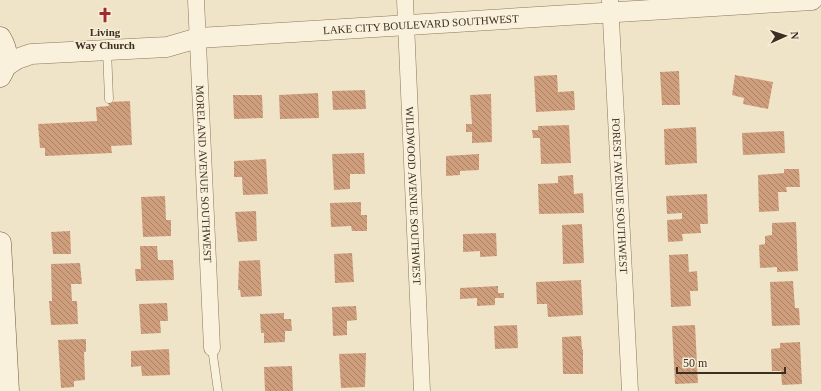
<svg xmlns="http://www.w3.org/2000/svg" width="821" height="391" font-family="'Times New Roman',serif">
  <defs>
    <pattern id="building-back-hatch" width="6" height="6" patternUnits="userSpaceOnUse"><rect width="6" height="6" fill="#cf9f7d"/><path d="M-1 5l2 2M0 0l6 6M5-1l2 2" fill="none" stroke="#a98266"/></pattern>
  </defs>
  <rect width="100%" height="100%" fill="#f0e4c8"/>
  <path fill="url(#building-back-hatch)" d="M679,71L680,105H662L660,72Z
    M557,75L558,92L574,91L575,110L536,112L534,76Z
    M735,75L773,82L768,109L743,104L744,98L732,95Z
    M365,90L366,109L333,110L332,91Z
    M318,93L319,118L280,119L279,95Z
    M491,94L492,142L472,143V132H466V124H472L470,95Z
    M233,95H262L263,118L234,119Z
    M130,101L132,145L111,146L112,153L45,156V148H40L38,124L97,121L96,107L109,106L108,102Z
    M569,125L571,163L541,164L540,138H533L532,130H538V126Z
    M696,127L697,163L665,165L664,129Z
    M784,131L785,153L743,155L742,133Z
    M364,153L365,174H350V189L334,190L332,154Z
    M479,154V170L460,171V175L446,176V156Z
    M266,159L268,194L243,195L242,177H234V161Z
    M784,169H799L800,187H786L787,192H778L779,211L759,212L758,175L784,173Z
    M573,175L574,194L583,193L584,213L539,214L538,184L558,183V176Z
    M707,194L708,224H700L701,233L682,234L683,241L668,242L667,220L682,219V213L667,214L666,196Z
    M165,196L166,220H171V236L143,237L141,197Z
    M361,202V215H367V231H352L351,226L331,227L330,203Z
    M256,211L257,241L238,242L235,212Z
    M796,222L798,271L777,272V267L760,268L759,245L765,244V236L772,235V223Z
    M582,224L584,263L563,264L562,225Z
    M70,231L71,254H53L51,232Z
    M496,233L497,256L480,257V251L463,252V234Z
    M140,246H157L158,260H173L174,280L136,281L135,269H141Z
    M352,253L354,282L335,283L334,254Z
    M688,254L689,272L697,271L698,291H690L691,306L671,307L669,255Z
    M260,260L262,296L241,297L240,290H238L239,261Z
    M80,263L82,284H71L72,301H77L78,324L51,325L49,301H52L51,264Z
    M581,280L583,315L548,317L547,304H537L536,282Z
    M793,281L795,308H799L800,325L772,326L770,282Z
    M498,286V293H504V298H495V305L477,306V298L460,299V288Z
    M167,303L168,321H160L161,333L141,334L139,304Z
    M356,306L357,320L347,321V335L333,336L332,307Z
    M284,313V319H291L292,331H285V342L264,343V333H261L260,314Z
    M517,325L518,348L495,349L494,326Z
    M695,325L698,383L675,384L672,326Z
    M581,336L582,349H583V374H563L562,337Z
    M86,339V352H84L85,380L74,381V387L61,388L58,340Z
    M800,342L802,384L782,385L781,371H772L771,349L780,348V343Z
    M169,349L170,375L142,376L141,366L131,367V351Z
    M366,353L365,387L341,388L339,354Z
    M292,366L293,391H265L264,367Z"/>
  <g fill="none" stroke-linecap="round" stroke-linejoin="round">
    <defs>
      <path id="service" d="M107,50L109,99
        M212,348L218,391"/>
      <g id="minor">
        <path id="s1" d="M196,0L212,348"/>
        <path id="s2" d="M405,0L422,391"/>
        <path id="s3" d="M610,0L630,391"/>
      </g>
      <g id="tertiary">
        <path id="s4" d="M5,67L17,59L31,54L167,47L198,38L812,0"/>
      </g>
      <path id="secondary" d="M0,38C8,51 8,63 0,76
        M0,243L8,391"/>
    </defs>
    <use href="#service" stroke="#8d765c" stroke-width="9"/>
    <use href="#minor" stroke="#8d765c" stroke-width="17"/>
    <use href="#tertiary" stroke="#8d765c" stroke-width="21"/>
    <use href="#secondary" stroke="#6f573f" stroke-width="23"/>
    <use href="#service" stroke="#faf1dc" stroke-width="8"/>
    <use href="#minor" stroke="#faf1dc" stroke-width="16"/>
    <use href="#tertiary" stroke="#faf1dc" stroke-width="20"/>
    <use href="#secondary" stroke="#faf1dc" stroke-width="22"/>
  </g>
  <defs>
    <symbol id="church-bare" viewBox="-9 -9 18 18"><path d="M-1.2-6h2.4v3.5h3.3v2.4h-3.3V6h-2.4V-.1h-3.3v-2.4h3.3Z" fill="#9e2a2b" stroke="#f7eed8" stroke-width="2.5" paint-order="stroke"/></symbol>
  </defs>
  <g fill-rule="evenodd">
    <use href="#church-bare" x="94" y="4" width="22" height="22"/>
  </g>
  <g text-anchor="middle" stroke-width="3" stroke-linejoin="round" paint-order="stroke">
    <g font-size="11" fill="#3d2e20" stroke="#f7eed8">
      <text dy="4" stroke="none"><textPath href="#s4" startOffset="421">LAKE CITY BOULEVARD SOUTHWEST</textPath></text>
      <text dy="4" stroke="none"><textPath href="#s1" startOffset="174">MORELAND AVENUE SOUTHWEST</textPath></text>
      <text dy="4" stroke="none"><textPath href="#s2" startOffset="196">WILDWOOD AVENUE SOUTHWEST</textPath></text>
      <text dy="4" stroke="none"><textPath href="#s3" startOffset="196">FOREST AVENUE SOUTHWEST</textPath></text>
    </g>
    <g font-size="11" font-weight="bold" fill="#3d2e20" stroke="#f7eed8">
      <text x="105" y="36">Living<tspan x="105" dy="13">Way Church</tspan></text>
    </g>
  </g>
  <g transform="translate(785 36) rotate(87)" stroke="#f7eed8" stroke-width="3" paint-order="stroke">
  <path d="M0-3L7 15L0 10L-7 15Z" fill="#3d2e20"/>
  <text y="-6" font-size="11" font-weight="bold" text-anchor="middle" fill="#3d2e20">N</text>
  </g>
  <path d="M677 367v6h108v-6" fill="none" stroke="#3d2e20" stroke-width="2"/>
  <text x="683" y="367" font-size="12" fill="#3d2e20" stroke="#f7eed8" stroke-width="3" paint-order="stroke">50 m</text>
</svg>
